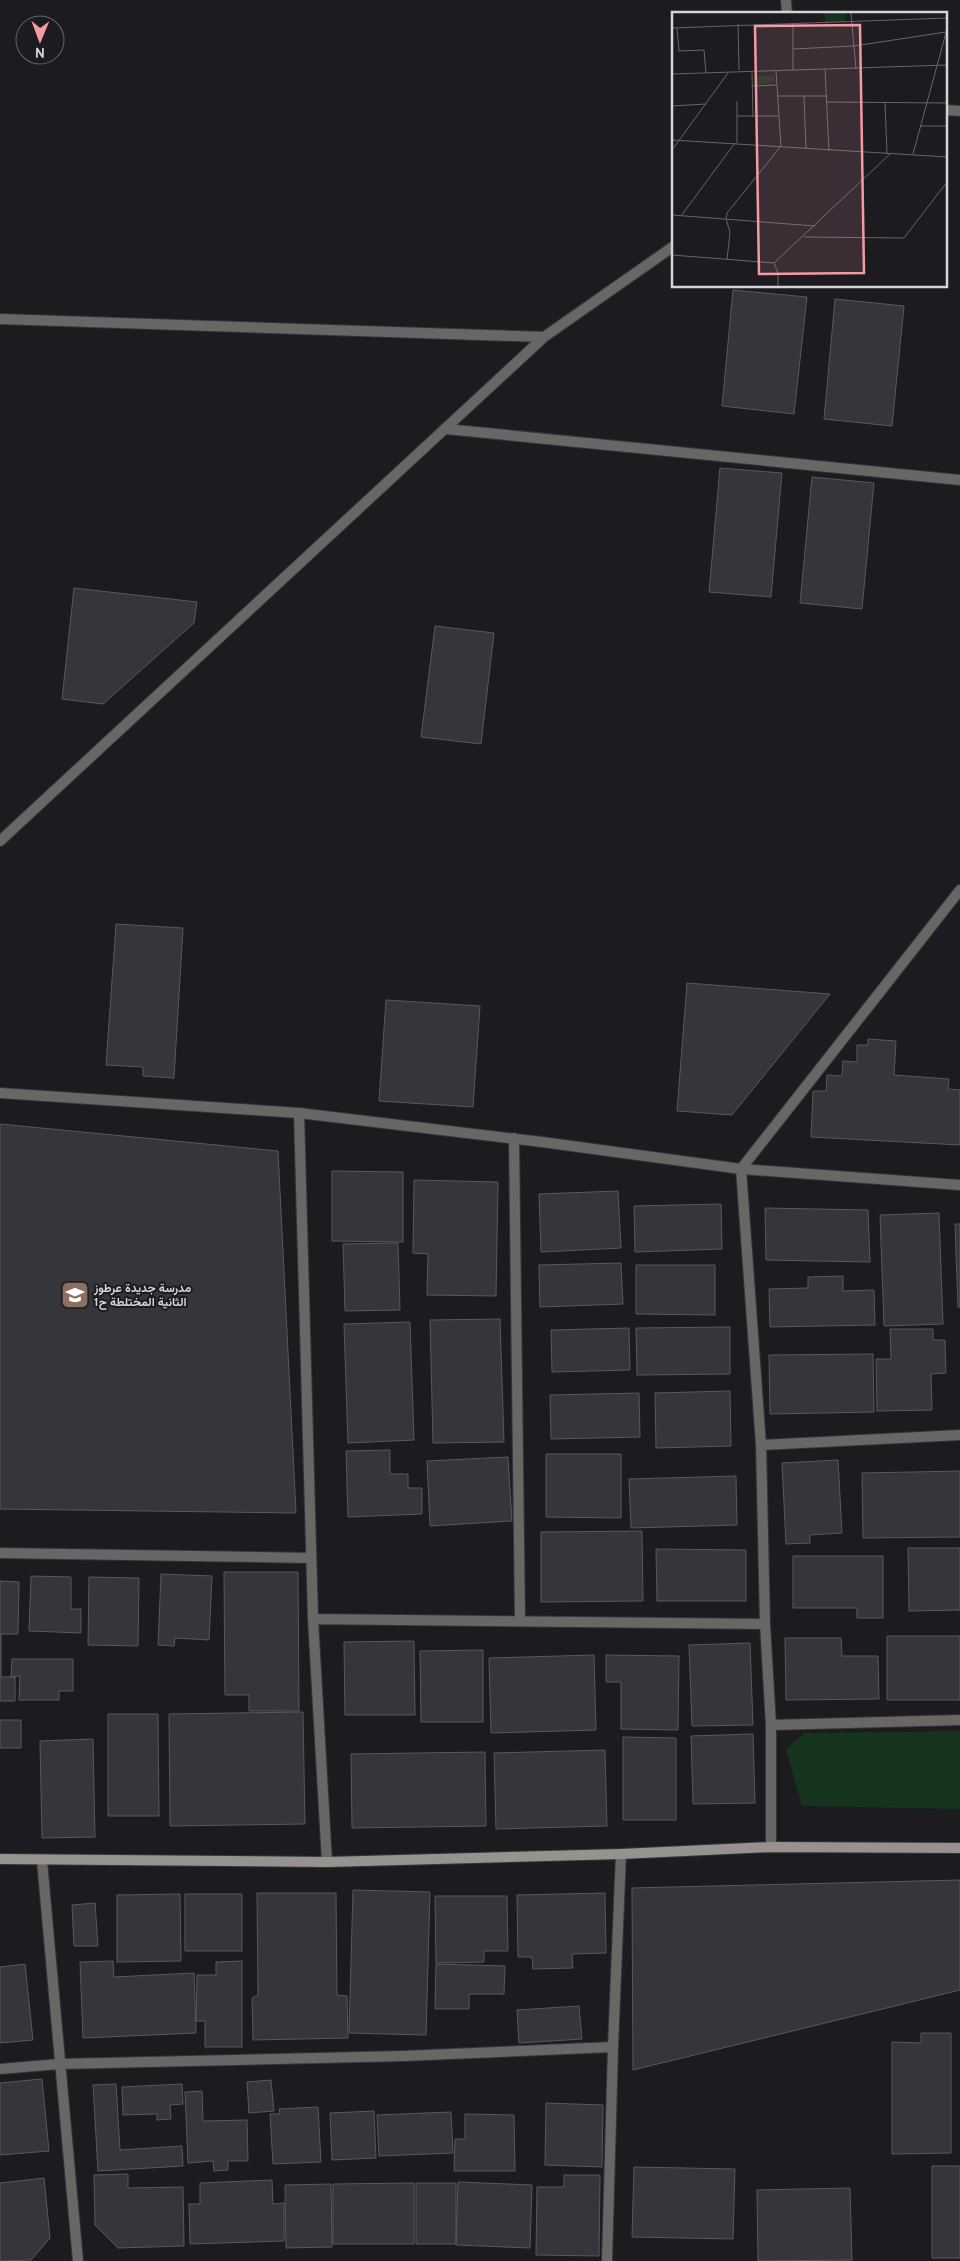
<svg xmlns="http://www.w3.org/2000/svg" width="960" height="2261" font-family="Overpass,Vazirmatn,sans-serif">
  <rect width="100%" height="100%" fill="#1b1b20"/>
  <path fill="#16341d" d="M960,1731V1809L802,1806L786,1750L804,1733Z"/>
  <path fill="#35363b" stroke="#58595e" d="M733,290L807,297L794,414L722,406Z
    M835,299L904,306L892,426L824,419Z
    M720,468L782,473L771,597L709,592Z
    M812,477L874,483L862,609L800,603Z
    M74,588L197,602L194,623L103,704L62,699Z
    M435,626L494,633L481,744L421,737Z
    M116,924L183,928L174,1078L143,1076V1067L106,1065Z
    M687,983L830,994L732,1115L677,1111Z
    M386,1000L480,1006L473,1107L379,1101Z
    M868,1039L896,1041L894,1075L949,1079L948,1089L960,1090V1145L811,1137L813,1091H826L827,1075L842,1076L843,1061L857,1062V1045H868Z
    M0,1124L278,1151L296,1513L0,1509Z
    M332,1171L403,1172V1242L332,1241Z
    M414,1180L498,1182L496,1296L427,1295L428,1254L413,1253Z
    M618,1191L621,1248L541,1252L539,1194Z
    M721,1204L722,1249L635,1252L634,1206Z
    M765,1208L868,1210L870,1262L766,1260Z
    M939,1213L943,1324L884,1326L880,1215Z
    M955,1224H960V1307H958Z
    M398,1243L400,1310L345,1311L343,1244Z
    M621,1263L623,1304L540,1307L539,1265Z
    M636,1265H715V1315L636,1314Z
    M843,1276V1291L874,1290L875,1325L770,1327L769,1289L808,1288V1277Z
    M500,1319L504,1442L433,1443L430,1320Z
    M410,1322L414,1440L348,1443L344,1324Z
    M730,1327V1374L637,1375L636,1328Z
    M629,1328L630,1370L552,1372L551,1330Z
    M890,1329H933V1340H945L946,1373L931,1374L932,1410L877,1411L876,1359H891Z
    M873,1354L874,1412L770,1414L769,1355Z
    M730,1391L731,1446L656,1448L655,1393Z
    M639,1393L640,1437L551,1439L550,1395Z
    M390,1450V1474H408V1488H422V1514L348,1517L346,1451Z
    M546,1454H621V1518L546,1517Z
    M508,1457L512,1521L430,1526L427,1461Z
    M838,1460L842,1533L810,1535V1543L786,1544L782,1463Z
    M960,1471V1537L863,1538L862,1473Z
    M736,1476L737,1525L631,1528L629,1479Z
    M642,1531L643,1601L541,1602V1532Z
    M908,1548H960V1610L909,1611Z
    M656,1549L746,1550V1601H657Z
    M793,1556H883V1618H857V1608H793Z
    M224,1572H298L299,1711H249V1695H225Z
    M161,1574L212,1576L209,1640L175,1638L174,1646L158,1645Z
    M31,1576L71,1577V1609H81V1633L29,1631Z
    M89,1577L139,1578L138,1646L88,1645Z
    M0,1581L19,1582L18,1634H1V1677H15V1701H0Z
    M887,1636H960V1700H887Z
    M785,1638H841L842,1656H878L879,1699L786,1700Z
    M414,1641L415,1715H345L344,1642Z
    M750,1643L753,1725L692,1726L689,1645Z
    M483,1650V1722H421L420,1651Z
    M594,1655L596,1730L491,1733L489,1658Z
    M606,1655L679,1656L678,1730L621,1729V1682H606Z
    M12,1659H73V1691H59V1700H19L20,1676L11,1677Z
    M303,1712L305,1824L170,1826L169,1714Z
    M108,1714H158L159,1816H108Z
    M0,1720H21V1748H0Z
    M753,1734L755,1803L693,1804L691,1736Z
    M623,1737L676,1738V1820H623Z
    M93,1739L95,1837L42,1838L40,1741Z
    M605,1750L607,1826L496,1829L494,1753Z
    M485,1752L486,1826L352,1828L351,1754Z
    M960,1880V1990L633,2070L632,1888Z
    M353,1890L430,1892L426,2035L349,2033Z
    M257,1893H336L337,1995L347,1996L348,2038L253,2040L252,1998L258,1995Z
    M605,1893L606,1953L572,1954L573,1968L533,1969L532,1957H518L517,1895Z
    M180,1894L181,1961L117,1962V1895Z
    M185,1894H242V1951H185Z
    M435,1896H507L508,1951H484V1962L436,1963Z
    M95,1903L98,1946H74L72,1905Z
    M113,1961L114,1977L194,1973L196,2033L83,2038L80,1962Z
    M242,1961V2047H205V2021H196L197,1975H216V1962Z
    M25,1964L33,2040L0,2043V1967Z
    M436,1964L505,1966L504,1994H469V2009H435Z
    M579,2006L582,2039L519,2043L517,2010Z
    M921,2033H951V2153L892,2154V2042L921,2043Z
    M42,2079L49,2151L0,2155V2083Z
    M271,2080L274,2111L249,2113L247,2082Z
    M116,2084L120,2150L182,2146L183,2166L98,2171L93,2085Z
    M182,2084L183,2104L170,2105L171,2119L157,2120V2114L123,2115L122,2087Z
    M202,2091L203,2121L247,2120L248,2161H228V2170L214,2171L213,2161L188,2163L185,2092Z
    M546,2103L603,2105L602,2167L545,2165Z
    M318,2107L321,2162L273,2164L270,2114H280L279,2109Z
    M374,2111L376,2158L332,2160L330,2113Z
    M451,2112L453,2153L379,2156L377,2115Z
    M465,2114L514,2115L515,2171H454L455,2139H465Z
    M932,2166H960V2258H932Z
    M634,2167L735,2169L733,2239L632,2237Z
    M128,2174V2188L183,2187L184,2246L118,2248L95,2225L94,2175Z
    M564,2175H600L599,2256L536,2255L537,2187H564Z
    M44,2178L50,2238L31,2260L0,2261V2183Z
    M272,2180L273,2204L284,2203V2241L190,2244L189,2204H200V2183Z
    M458,2182L532,2185L530,2248L456,2245Z
    M414,2183V2244H333V2184Z
    M416,2183H456V2244H416Z
    M331,2184L332,2247L286,2248L285,2185Z
    M850,2188L852,2260L758,2261L757,2190Z"/>
  <g fill="none" stroke-linecap="round" stroke-linejoin="round">
    <defs>
      <path id="street" d="M786,0L787,14
        M946,110L960,111
        M0,319L544,337
        M446,429L960,480
        M0,841L544,337L674,246
        M0,1093L299,1113L542,1142L741,1169L960,1185
        M299,1113L313,1619L327,1862
        M514,1138L520,1621
        M761,1445L960,1435
        M0,1553L311,1558
        M313,1619L765,1624
        M771,1725L960,1720
        M771,1847V1725L765,1624L761,1445L741,1169L960,890
        M42,1861L78,2261
        M0,2069L59,2064L403,2056L613,2047
        M607,2261L613,2047L621,1854"/>
      <path id="secondary" d="M0,1859L327,1862L621,1854L771,1847L960,1848"/>
    </defs>
    <use href="#street" stroke="#35353a" stroke-width="12"/>
    <use href="#secondary" stroke="#35353a" stroke-width="12"/>
    <use href="#street" stroke="#696765" stroke-width="10"/>
    <use href="#secondary" stroke="#96938f" stroke-width="10"/>
  </g>
  <defs>
    <symbol id="school-square" viewBox="-11 -11 22 22"><rect x="-9" y="-9" width="18" height="18" rx="4" fill="#8d6e63" stroke="#1b1b20"/><path d="M0-5L7-2L0 1L-7-2ZM-4 1L0 2.5L4 1V4Q0 6-4 4Z" fill="#fff"/></symbol>
  </defs>
  <g fill-rule="evenodd">
    <use href="#school-square" x="59" y="1279" width="32" height="32"/>
  </g>
  <g text-anchor="middle" stroke-width="4" stroke-linejoin="round" paint-order="stroke">
    <g font-size="12" font-weight="bold" fill="#d4d5d8" stroke="#1b1b20" text-anchor="start">
      <text x="94" y="1292">مدرسة جديدة عرطوز<tspan x="94" dy="14">الثانية المختلطة ح1</tspan></text>
    </g>
  </g>
  <g transform="translate(672 12)">
    <rect width="275" height="275" fill="#1b1b20"/>
    <path d="M153,1H174L173,9L153,12ZM82,64H101L103,70L82,73Z" fill="#16341d"/>
    <path fill="none" stroke="#65656a" stroke-width="1" d="M179,1L184,57M66,12L67,58M0,16L275,6M5,16L7,39L32,38L34,61M121,37L182,34L274,20M153,57L157,139M121,58V12M80,60L81,105M0,62L275,53M81,74L104,73M105,84H155M132,84L134,137M65,89V131M155,90L275,91M213,90L215,142M0,94L34,92M65,104H106M248,114H275M0,128L275,145M0,138L56,61M241,142L275,17M0,203L143,214M9,204L63,131M132,225L232,226L275,170M0,243L102,251M55,248L58,220L54,207L55,201L109,134L104,59M106,274V261L102,251L218,142"/>
    <path fill="#f49aa2" fill-opacity="0.15" stroke="#f49aa2" stroke-width="2.5" d="M188,13L192,261L87,262L83,14Z"/>
    <rect width="275" height="275" fill="none" stroke="#d4d5d8" stroke-width="2.5"/>
  </g>
  <g transform="translate(40 40) rotate(181)"><circle r="24" fill="#1b1b20" stroke="#65656a"/>
  <path d="M0-4L9 19L0 12L-9 19Z" fill="#f49aa2"/>
  <text y="-8" font-size="14" font-weight="bold" text-anchor="middle" fill="#d4d5d8">N</text>
  </g>
</svg>
